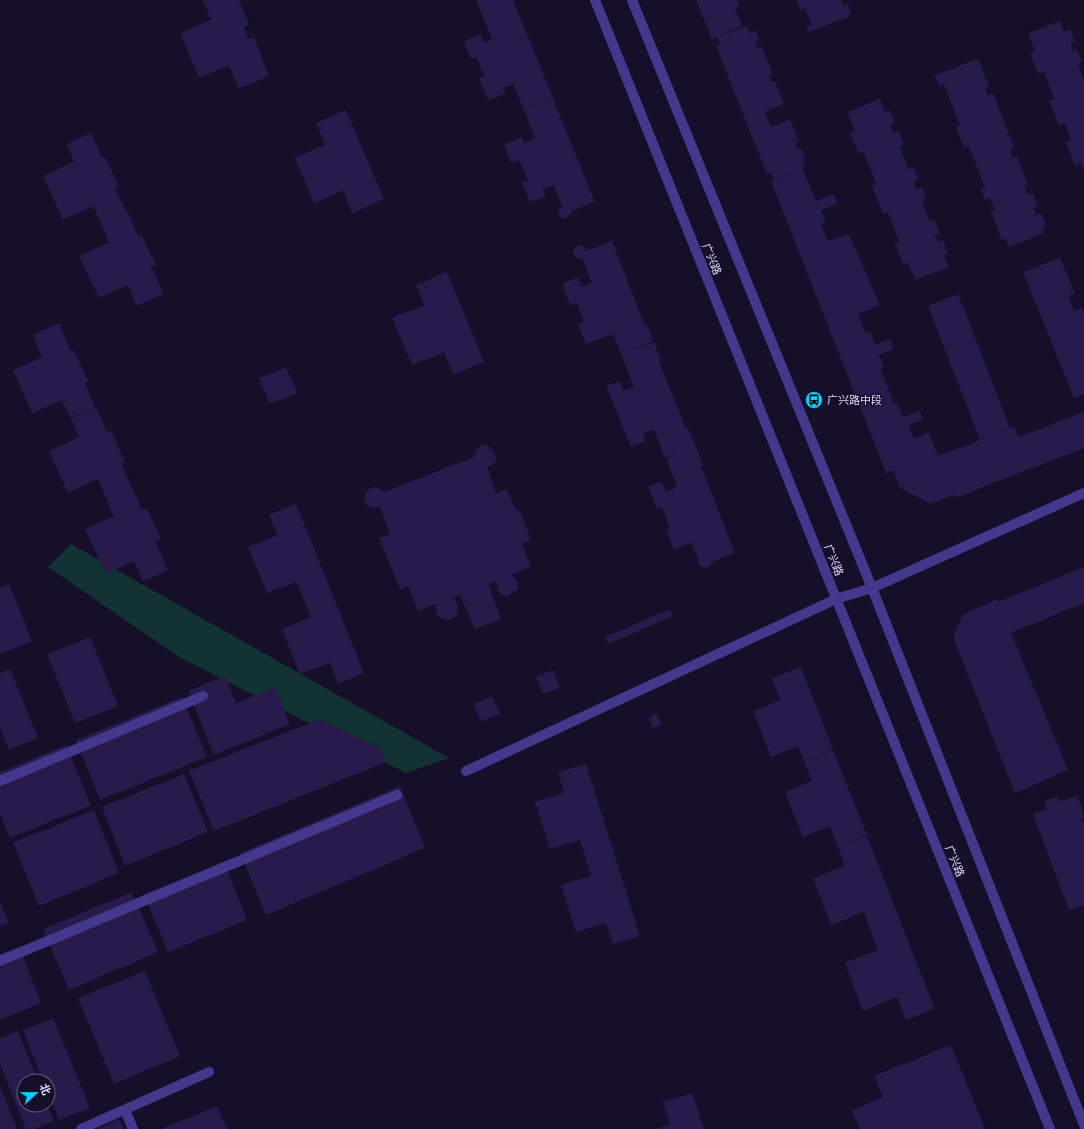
<svg xmlns="http://www.w3.org/2000/svg" width="1084" height="1129" font-family="'Public Sans','Noto Sans SC',sans-serif">
  <rect width="100%" height="100%" fill="#160f2a"/>
  <path fill="#123234" d="M71,544L449,758L406,773L179,657L48,567Z"/>
  <path fill="#291a4c" d="M203,0H239L249,25L244,27L248,39L254,37L269,76L239,88L229,66L199,78L180,33L211,20Z
    M476,0H513L553,98L524,110L513,84L503,88L505,94L488,100L479,78L484,76L477,57L471,59L464,41L481,34L484,43L492,39Z
    M696,0H737L740,6L735,8L742,26L712,39Z
    M797,0H841L843,6L848,4L851,14L848,16V17L809,32L807,26L812,24L805,8L801,10Z
    M1060,21L1064,32L1070,29L1075,42L1071,44L1073,51L1077,49L1082,62L1078,64L1084,81V171L1081,164L1075,166L1066,142L1071,140L1065,123L1059,125L1049,101L1054,99L1044,71L1038,74L1030,53L1035,51L1028,33Z
    M747,26L750,33L756,31L759,40L755,41L758,49L762,47L773,74L769,76L771,83L775,81L784,104L765,112L771,127L790,119L799,141L795,142L798,150L801,148L805,159L802,160L805,167L774,179L771,172L767,174L716,46L720,44L717,37Z
    M978,59L989,87L985,88L987,95L993,93L1014,148L1010,150L1013,158L1017,156L1028,184L1024,185L1028,195L1033,193L1038,206L1033,208L1036,215L1041,213L1046,226L1042,227L1044,233L1009,247L1005,238L1002,240L991,212L995,210L990,198L985,200L981,189L985,187L969,146L964,148L956,127L960,125L944,84L939,86L935,75Z
    M553,99L595,202L571,211L569,217L564,219L560,217L558,213L559,209L563,208L553,185L543,189L546,196L530,202L522,182L528,180L519,160L511,163L504,144L521,137L524,143L535,138L524,110Z
    M880,99L885,112L890,110L895,124L890,126L893,133L899,131L904,145L900,147L908,169L913,167L918,180L913,182L916,189L922,187L926,199L922,201L930,222L934,220L940,234L935,235L938,242L943,240L948,253L944,255L949,267L915,280L908,262L903,264L895,243L899,242L888,212L883,214L872,185L876,184L864,152L859,154L850,133L855,131L847,112Z
    M346,110L384,199L352,213L343,190L314,203L295,158L325,145L316,123Z
    M91,133L102,158L105,157L119,186L115,188L126,211L118,215L127,211L138,236L141,234L156,265L151,267L164,294L137,306L128,285L99,298L79,256L109,242L101,223L93,206L63,220L43,176L74,162L67,144Z
    M802,168L816,201L834,194L837,204L821,210L826,222L821,224L828,241L849,234L880,305L858,314V315L865,333L870,332L875,345L890,339L894,349L879,355L884,368L880,369L881,370L894,404L897,403L903,417L919,411L923,419L909,425L914,439L929,432L938,456L980,440L928,306L958,294L1010,428L995,434L1014,427L1019,437L1084,412V448L955,498L954,495L931,504L900,488L893,470L886,473L771,181Z
    M612,241L644,324L646,323L653,341L626,352L654,342L661,361L659,362L686,428H688L703,465L701,466L735,553L713,562L710,566L705,568L701,566L698,563V558L691,543L674,550L666,530L670,529L662,507L657,509L648,487L660,482H662L666,492L677,487L666,459L680,452L665,458L654,429L643,433L646,441L631,447L606,386L620,381L624,391L634,387L613,334L586,344L578,324L584,322L577,304L576,303L570,305L562,284L578,277L582,287L592,283L582,258L579,259L574,256L573,250L577,246H583L586,251Z
    M1060,258L1075,293L1068,296L1074,311L1082,308L1084,314V394L1074,398L1023,272Z
    M447,272L484,362L453,375L444,352L412,365L392,318L424,305L416,285Z
    M59,323L71,351L74,350L88,381L85,383L95,407L70,418L62,400L32,413L13,370L42,357L33,335Z
    M286,367L297,393L270,404L259,378Z
    M96,407L107,432L111,431L125,462L121,463L130,483L126,485L130,483L142,510L147,508L161,539L155,542L168,570L143,581L134,561L106,574L85,529L114,516L98,479L68,493L49,451L79,437L71,419Z
    M486,444L493,451L496,457V461L492,465L487,467L496,493L507,489L515,509L519,510L528,531L530,540L522,543L531,567L512,575L518,582V588L514,593L506,596L502,595L498,591L496,581L488,584L501,619L475,629L460,595L452,597L456,601L458,610L457,615L453,618L447,620L438,616L436,611V604L418,611L408,586L400,589L379,538L390,534L380,507L371,508L367,505L364,499L365,494L369,489L374,487L377,488L384,492L474,457L477,448Z
    M296,504L364,673L338,684L330,663L300,674L282,629L311,617L303,598L296,582L267,593L248,547L278,535L269,515Z
    M1084,567V603L1011,633L1068,770L1015,793L953,637L963,614L997,599L998,602Z
    M9,584L32,641L0,654V588Z
    M670,609L673,616L608,644L605,637Z
    M90,637L118,706L75,723L47,654Z
    M801,667L833,749L804,761L798,746L771,757L753,711L780,700L772,678Z
    M10,669L38,738L9,750L0,727V673Z
    M553,670L560,688L543,694L536,677Z
    M225,676L236,703L275,688L290,724L214,755L188,691Z
    M492,696L500,714L481,722L473,704Z
    M182,697L207,757L100,800L76,740Z
    M657,714L661,724L653,728L649,717Z
    M320,719L380,748L386,762L214,831L189,771Z
    M66,745L91,805L10,838L0,814V772Z
    M833,750L867,835L849,843L867,836L899,918L870,929L864,912L831,925L813,878L845,866L830,826L803,837L785,792L812,781L804,761Z
    M586,764L640,936L613,944L606,923L576,932L561,885L591,876L580,840L550,849L535,802L564,793L558,772Z
    M184,774L208,832L125,866L102,807Z
    M400,786L425,848L266,915L240,853Z
    M1057,796L1059,802L1077,796L1084,815V818L1082,819L1084,825V905L1069,910L1033,814L1047,809L1044,801Z
    M94,810L119,873L39,906L13,843Z
    M224,862L247,920L168,952L144,894Z
    M132,892L158,952L69,990L43,929Z
    M0,902L9,923L0,926Z
    M899,918L935,1009L906,1020L897,997L863,1011L845,963L878,950L870,929Z
    M19,947L41,1003L0,1020V954Z
    M145,971L180,1056L114,1084L78,998Z
    M53,1018L90,1108L59,1120L48,1093V1081H43L23,1030Z
    M18,1031L38,1081H24V1105H47L54,1121L34,1129H26L0,1064V1039Z
    M951,1045L985,1129H860L852,1110L883,1097L874,1076Z
    M0,1086L17,1129H0Z
    M692,1093L704,1129H656L670,1124L663,1102Z
    M217,1106L227,1129H161Z
    M119,1119L124,1129H98Z"/>
  <g fill="none" stroke-linecap="round" stroke-linejoin="round">
    <path stroke="#43388b" stroke-width="10" d="M595,0L1050,1129
      M632,0L872,588L1084,1125
      M466,771L836,599L872,588L1084,493
      M0,781L203,696
      M0,961L397,795
      M125,1110L133,1129
      M81,1129L209,1072"/>
  </g>
  <defs>
    <symbol id="bus-disc" viewBox="-11 -11 22 22"><circle r="9.5" fill="#04ccff" stroke="#160f2a"/><path d="M-5-6H5V4H4V6H2V4H-2V6H-4V4H-5ZM-3.5-4V0h7V-4ZM-3.5 1.2v1.5H-2V1.2ZM2 1.2v1.5H3.5V1.2Z" fill="#111"/></symbol>
  </defs>
  <g fill-rule="evenodd">
    <use href="#bus-disc" x="804" y="390" width="20" height="20"/>
  </g>
  <g text-anchor="middle" stroke-width="3" stroke-linejoin="round" paint-order="stroke">
    <g font-size="11" fill="#e0d8ff" stroke="#160f2a">
      <text transform="translate(712 259) rotate(68)" y="4">广兴路</text>
      <text transform="translate(834 560) rotate(68)" y="4">广兴路</text>
      <text transform="translate(955 861) rotate(68)" y="4">广兴路</text>
    </g>
    <g font-size="11" fill="#e0d8ff" stroke="#160f2a" text-anchor="start">
      <text x="827" y="404">广兴路中段</text>
    </g>
  </g>
  <g transform="translate(36 1093) rotate(68)"><circle r="19" fill="#160f2a" stroke="#675f7f"/>
  <path d="M0-3L7 15L0 10L-7 15Z" fill="#04ccff"/>
  <text y="-6" font-size="11" font-weight="bold" text-anchor="middle" fill="#e0d8ff">北</text>
  </g>
</svg>
